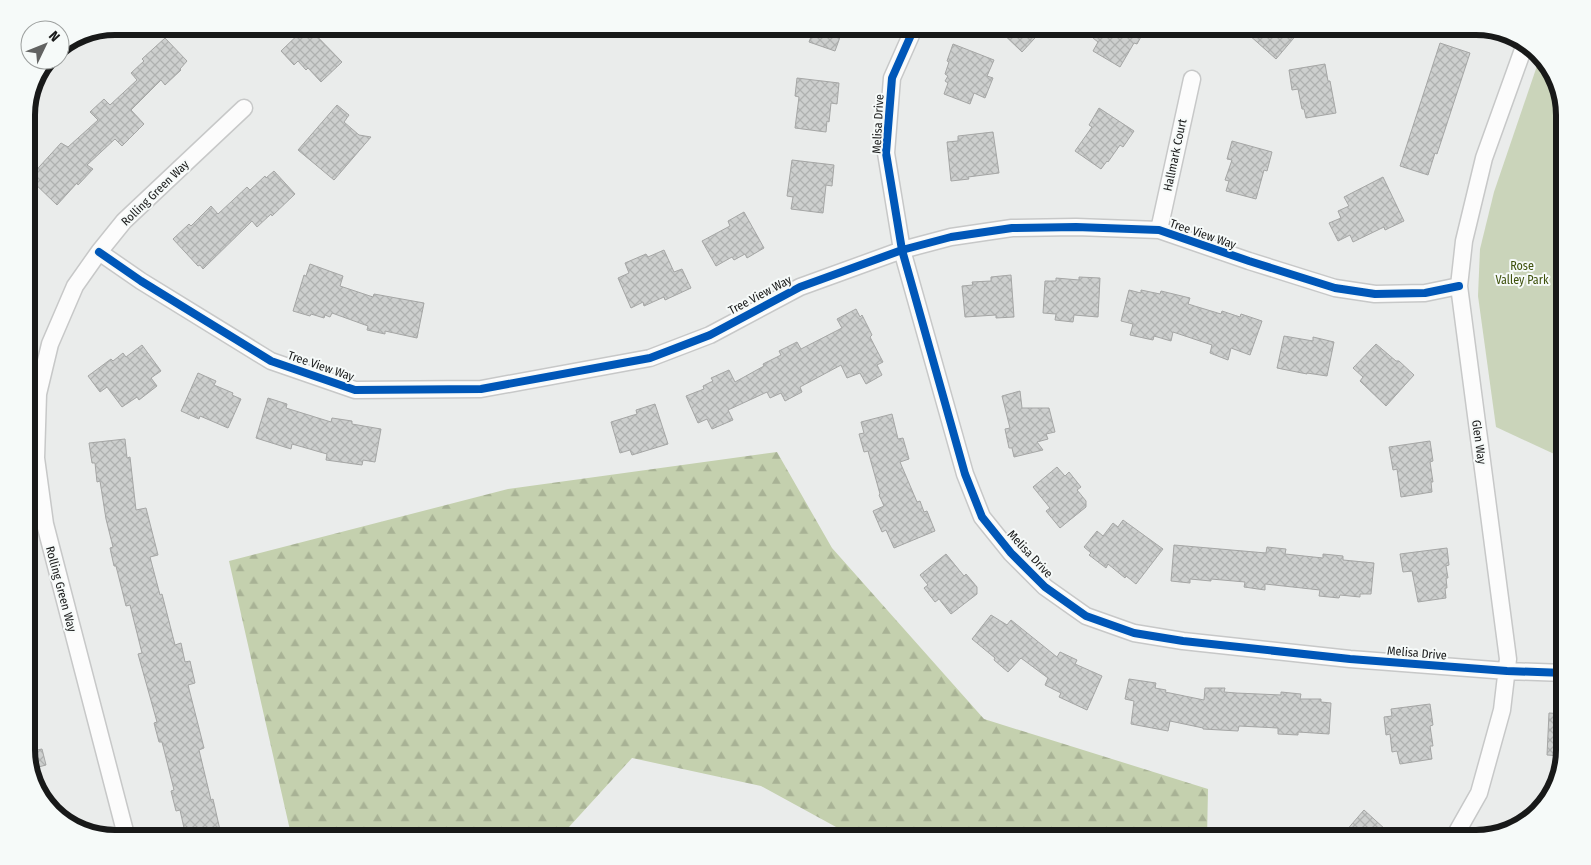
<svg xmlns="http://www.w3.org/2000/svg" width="1591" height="865" font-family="'Fira Sans Condensed',sans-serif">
  <defs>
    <pattern id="forest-firs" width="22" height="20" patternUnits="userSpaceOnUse" patternTransform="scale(1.25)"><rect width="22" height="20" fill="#c4d0ae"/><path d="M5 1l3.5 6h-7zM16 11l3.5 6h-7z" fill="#a8b295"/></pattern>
    <pattern id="building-cross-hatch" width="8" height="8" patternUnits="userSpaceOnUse" patternTransform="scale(1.25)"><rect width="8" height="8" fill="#cdcfce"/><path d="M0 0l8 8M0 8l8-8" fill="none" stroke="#afb1b0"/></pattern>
  </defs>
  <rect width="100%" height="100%" fill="#eaeceb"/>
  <path fill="url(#forest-firs)" d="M777,452L832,548L984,719L1208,789L1207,839H858L761,786L632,758L558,839H292L229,561L508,489Z"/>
  <path fill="#cad4ba" d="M1540,57L1550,66L1565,109V459L1496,427L1478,296L1480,249L1494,192Z"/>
  <path fill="url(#building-cross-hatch)" stroke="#a5a6a5" d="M307,26L342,62L321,82L308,68L306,70L298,61L294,65L281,51Z
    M815,26H844L835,51L809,42Z
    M995,26H1046L1022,52Z
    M1100,26H1147L1137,44L1134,43L1120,67L1093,51L1098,42L1093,38Z
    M1239,26H1304L1276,59Z
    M165,38L187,61L180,69L181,70L165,85L161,80L131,110L144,124L122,146L115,139L87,165L93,169L78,185L77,183L57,205L29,178L61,143L68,147L98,120L90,112L104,99L110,105L137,80L131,73L144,61L142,59Z
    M1440,43L1470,53L1437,154L1435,153L1428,175L1400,166Z
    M953,44L994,60L987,76L993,78L985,98L974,93L970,104L944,94L948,83L945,81L948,76L945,74L949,62L947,61Z
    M1325,64L1328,81H1330L1336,113L1306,118L1304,109H1302L1298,89L1292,90L1289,70Z
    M797,78L839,83L837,104L831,103L829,122L827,121L826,132L795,128L799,97L795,96Z
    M337,105L349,115L344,122L359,135L371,137L334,180L298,150Z
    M1099,108L1134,131L1123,147L1120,145L1108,162L1107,161L1101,169L1075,151L1092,127L1089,125Z
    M993,132L999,173L968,177L969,179L951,181L947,142L958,141V136Z
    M1232,141L1272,152L1267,171L1264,170L1256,199L1226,191L1229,181L1225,180L1232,160L1227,159Z
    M792,160L834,165L832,186L826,185L823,213L791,209L793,197L787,196Z
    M274,171L295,194L272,216L271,214L257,227L252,221L203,269L200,265L198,266L173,239L189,224L191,226L211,206L218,214L247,187L250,190L265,176L266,178Z
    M1383,177L1404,221L1385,230L1384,227L1353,242L1350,235L1338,241L1329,223L1341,218L1338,211L1349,206L1344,197Z
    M744,212L764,248L747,258L745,254L734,260L732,257L716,266L702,241L730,226L728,221Z
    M664,250L674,272L682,269L691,288L665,300L664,297L644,306L643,302L631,308L618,278L629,273L625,263L646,254L648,257Z
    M310,264L343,276L340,286L373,297L374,294L424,303L417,338L385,331V334L367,330L368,326L332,313L330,317L325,315L324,318L311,314L310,316L293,311L304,275L306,276Z
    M1011,275L1014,317L996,318V315L965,317L962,286L973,285L972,282L991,281V277Z
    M1079,277L1100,278L1098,317L1074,315L1073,322L1055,320L1056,314L1043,313L1045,281H1056V278L1079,280Z
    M1129,290L1141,293V290L1160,294L1161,291L1190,298L1188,304L1221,314L1222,311L1240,317L1241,314L1262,321L1250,355L1231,348L1228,360L1210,353L1212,345L1173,332L1171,341L1154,336L1153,340L1130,335L1133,324L1121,321Z
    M856,309L860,317L862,315L872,335L870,337L883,362L877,365L882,375L866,384L860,373L847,378L841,365L800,387L802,392L785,401L781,393L770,398L767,392L728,410L733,420L712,429L707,419L698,423L686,396L704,389L703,386L713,381L711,378L729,370L735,382L764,366L763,364L781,355L779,351L797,342L801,349L842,328L837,319Z
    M1284,336L1313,341V337L1334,342L1327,376L1307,373V374L1277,368Z
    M1376,344L1396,361H1399L1414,375L1386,406L1360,381L1363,377L1353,368Z
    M142,345L161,371L151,378L157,386L139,400L137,397L122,407L107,387L100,392L88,376L111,359L113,361L123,353L126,357Z
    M198,373L216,381L214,385L233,393L232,395L241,399L228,428L200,416L199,419L181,411Z
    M1020,391L1022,408H1049L1055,432L1046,434L1048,439L1037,442L1043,450L1014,457L1012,448H1009L1005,429L1010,428L1002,396Z
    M268,398L287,404L286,408L331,422L332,418L352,421V424L381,429L375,462L363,460L362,465L326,460L327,454L292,444L291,449L256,438Z
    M655,404L668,444L632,455L630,450L620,453L611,422L637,414L636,410Z
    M892,414L898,439L903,438L909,459L900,462L917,502L920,501L924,512L927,511L935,531L894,548L886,530L882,532L873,511L884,506L879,495L880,494L868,451L864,452L859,434L864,433L861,422Z
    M125,439L127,458L130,457L136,510L146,508L158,555L150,557L160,595L162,594L175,645L181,643L185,662L190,661L195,683L188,685L204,748L199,750L211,800L213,799L220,830L189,837L187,827L184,828L180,810L176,811L171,791L174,790L162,742H159L154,723L157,722L138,654L142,653L130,605L126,606L116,566H114L110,548L113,547L106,519L100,481L97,482L95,463H92L89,443Z
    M1430,441L1433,461L1430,462L1433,482H1431L1432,492L1401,497L1397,469L1393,470L1389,447Z
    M1057,467L1065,476L1069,472L1081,487L1077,490L1086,501V507L1060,528L1046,511L1050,508L1033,487Z
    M1123,520L1163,549L1136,584L1126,576L1125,578L1108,564L1106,568L1089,555L1091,553L1084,547L1097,531L1103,536L1113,523L1118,527Z
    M1174,545L1266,553L1267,547L1286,549L1285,554L1323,558V554L1343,556V560L1374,563L1371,594H1360V597L1340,595L1339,598L1319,596L1320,590L1265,584V590L1244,587L1245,582L1211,579V581L1190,579V583L1171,581Z
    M1447,548L1449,565L1446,566L1448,578H1446L1447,588H1445L1446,598L1418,602L1412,571L1403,572L1400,554Z
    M946,554L964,576L966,574L977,587V594L951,614L939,599L935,602L924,588L928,585L920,575Z
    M991,615L1007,625L1011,620L1057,657L1060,652L1077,660L1075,664L1102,676L1087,710L1059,697L1061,693L1045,685L1048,678L1021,658L1008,672L994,660L995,658L972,639Z
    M1129,679L1156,683L1155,688L1166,690L1165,692L1204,700L1205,688H1225L1224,692L1236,693L1281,695V692L1301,694L1300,699H1321V702L1331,703L1329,734L1298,732V735L1278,734V728L1239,726L1238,731L1203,729V728L1170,721L1168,731L1131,724L1134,701L1125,699Z
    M1430,704L1433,725L1430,726L1433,746H1430L1432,759L1400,764L1397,751L1392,752L1390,734L1386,735L1384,717L1392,716L1391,709Z
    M1549,713L1565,714L1563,756L1547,755Z
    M42,749L46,765L31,769L26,752Z
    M1364,810L1396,839H1339Z"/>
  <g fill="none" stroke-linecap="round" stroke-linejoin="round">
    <defs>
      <path id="minor" d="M915,26L892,78L886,153L902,250L965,474L982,517L1011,553L1045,587L1086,616L1134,633L1183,641L1350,659L1507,671L1565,673
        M1159,230L1192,79
        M99,252L141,281L271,361L355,390L481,389L650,358L710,335L800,287L902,250L951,237L1012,228L1076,227L1159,230L1249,261L1335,288L1375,294L1425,293L1459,286
        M127,839L45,524L36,458L38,394L50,344L75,286L99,252L124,221L244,108
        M1453,839L1479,793L1502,710L1508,659L1459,286L1464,241L1484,158L1525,44"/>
    </defs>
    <use href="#minor" stroke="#c7c8c8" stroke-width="19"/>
    <use href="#minor" stroke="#fcfcfc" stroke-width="16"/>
    <defs>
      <path id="cycleway" d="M915,26L892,78L886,153L902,250L965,474L982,517L1011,553L1045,587L1086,616L1134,633L1183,641L1350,659L1507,671L1565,673
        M99,252L141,281L271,361L355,390L481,389L650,358L710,335L800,287L902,250L951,237L1012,228L1076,227L1159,230L1249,261L1335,288L1375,294L1425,293L1459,286"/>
    </defs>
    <use href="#cycleway" stroke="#f6faf9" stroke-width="11"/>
    <use href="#cycleway" stroke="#0057b8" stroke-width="8"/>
  </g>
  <g text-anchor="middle" stroke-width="4" stroke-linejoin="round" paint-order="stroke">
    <g font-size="12" fill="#181919" stroke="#f6faf9">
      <text transform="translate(878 124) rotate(-87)" y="4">Melisa Drive</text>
      <text transform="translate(1175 155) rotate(-78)" y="4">Hallmark Court</text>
      <text transform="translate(155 193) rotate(-44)" y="4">Rolling Green Way</text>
      <text transform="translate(1203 234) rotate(19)" y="4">Tree View Way</text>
      <text transform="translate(760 295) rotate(-28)" y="4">Tree View Way</text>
      <text transform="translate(321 366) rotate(19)" y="4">Tree View Way</text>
      <text transform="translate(1479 442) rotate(82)" y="4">Glen Way</text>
      <text transform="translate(1030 554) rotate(47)" y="4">Melisa Drive</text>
      <text transform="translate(61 589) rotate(75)" y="4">Rolling Green Way</text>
      <text transform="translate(1417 653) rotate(5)" y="4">Melisa Drive</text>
    </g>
    <g font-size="12" fill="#3e510c" stroke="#f6faf9">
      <text x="1522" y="270">Rose<tspan x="1522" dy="14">Valley Park</tspan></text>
    </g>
  </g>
  <path d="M0 0H1591V865H0ZM115 35H1476A80 80 0 0 1 1556 115V750A80 80 0 0 1 1476 830H115A80 80 0 0 1 35 750V115A80 80 0 0 1 115 35Z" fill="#f6faf9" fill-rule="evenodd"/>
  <path fill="none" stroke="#181919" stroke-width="6" d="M115 35H1476A80 80 0 0 1 1556 115V750A80 80 0 0 1 1476 830H115A80 80 0 0 1 35 750V115A80 80 0 0 1 115 35Z"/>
  <g transform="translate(45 45) rotate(47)"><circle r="24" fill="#f6faf9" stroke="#9da09f"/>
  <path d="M0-4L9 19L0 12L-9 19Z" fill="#626362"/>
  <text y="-8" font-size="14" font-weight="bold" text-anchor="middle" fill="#181919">N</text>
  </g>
</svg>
